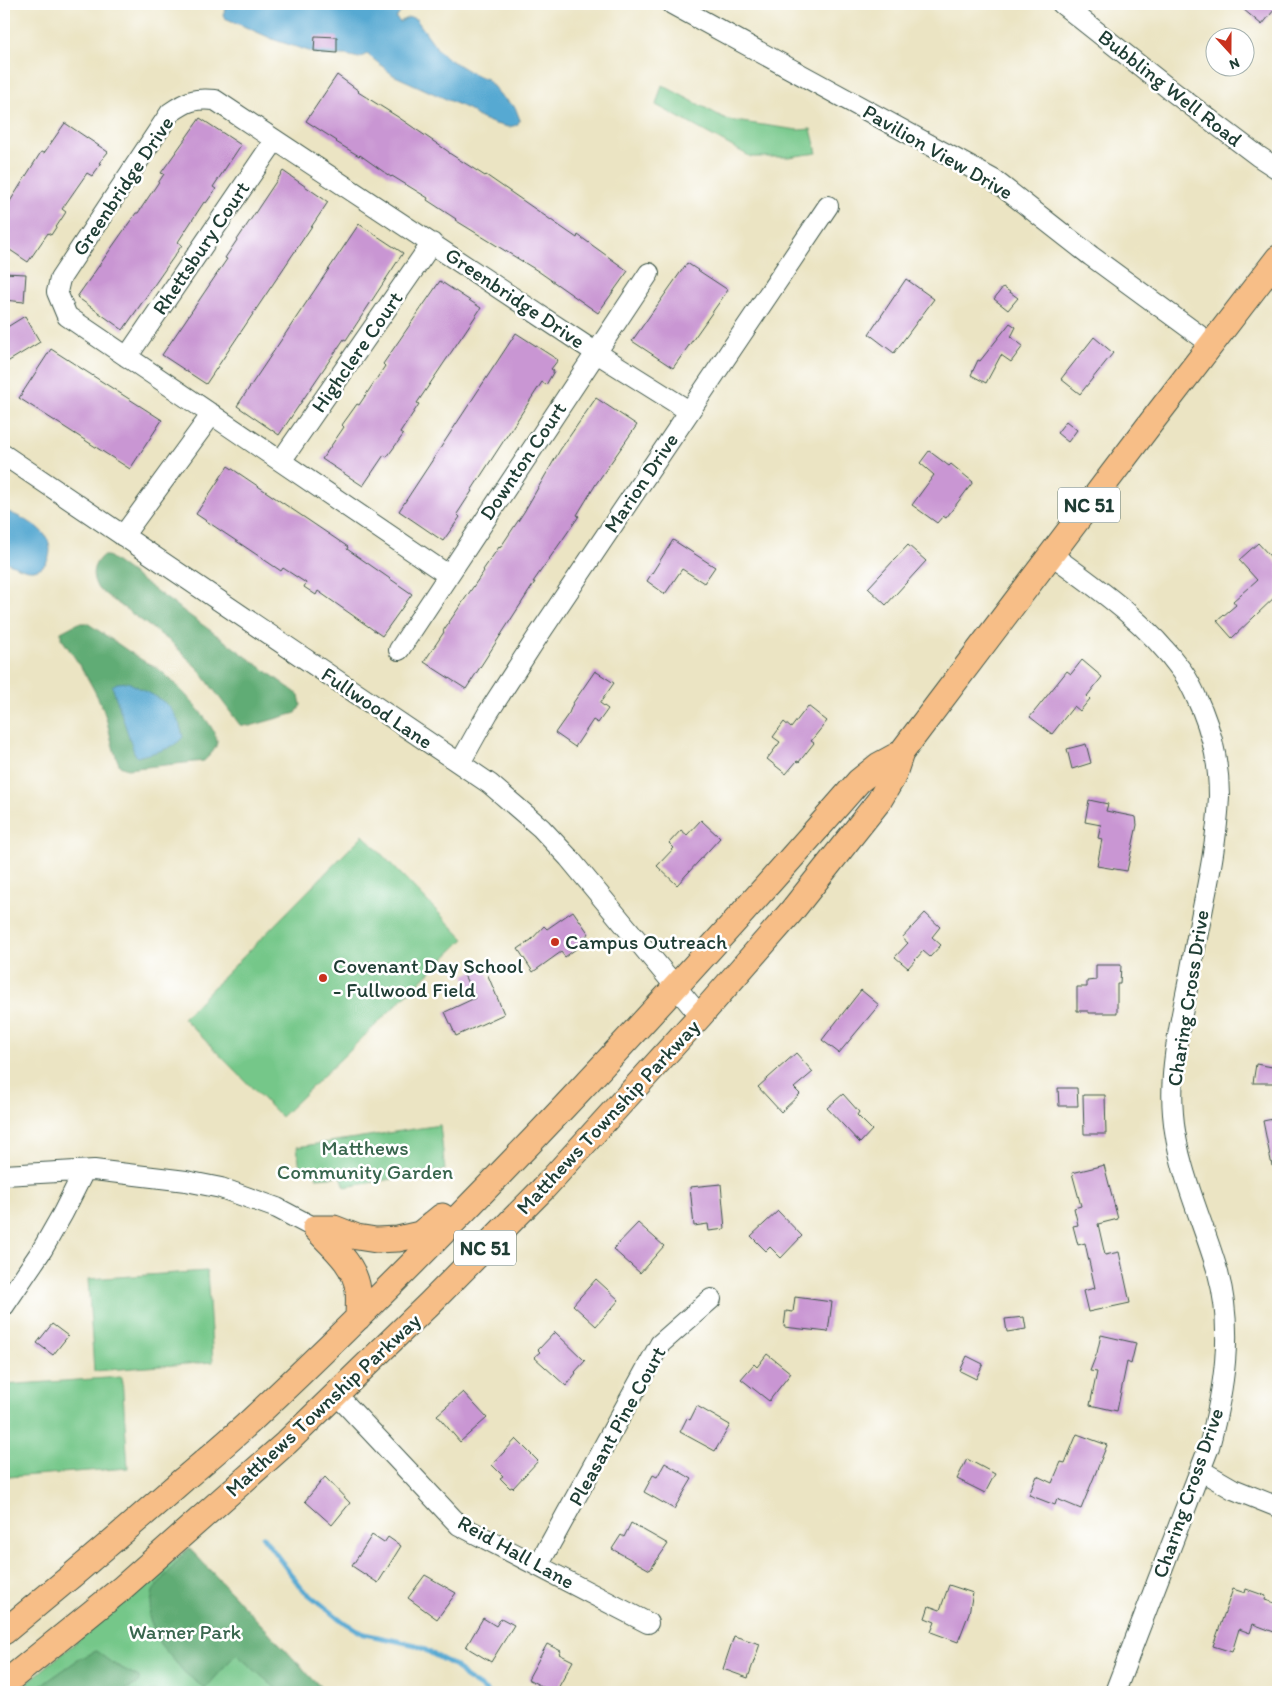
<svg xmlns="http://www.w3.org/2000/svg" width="1282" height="1696" font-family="Itim,sans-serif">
  <rect width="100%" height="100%" fill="#fff"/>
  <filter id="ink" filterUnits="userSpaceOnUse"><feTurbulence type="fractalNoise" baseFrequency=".02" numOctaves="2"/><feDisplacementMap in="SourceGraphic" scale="10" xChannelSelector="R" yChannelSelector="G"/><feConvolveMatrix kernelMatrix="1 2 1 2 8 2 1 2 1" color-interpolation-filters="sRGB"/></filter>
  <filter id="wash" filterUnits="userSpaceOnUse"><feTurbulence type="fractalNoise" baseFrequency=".0096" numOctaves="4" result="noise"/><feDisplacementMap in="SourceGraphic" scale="20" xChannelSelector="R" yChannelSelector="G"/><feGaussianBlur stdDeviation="1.12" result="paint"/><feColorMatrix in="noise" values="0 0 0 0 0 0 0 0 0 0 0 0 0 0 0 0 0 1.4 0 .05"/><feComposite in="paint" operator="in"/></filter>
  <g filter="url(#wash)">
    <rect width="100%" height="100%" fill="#ebe4c3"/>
    <path fill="#75c789" stroke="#4a825e" d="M662,85L728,120L798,130L811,129L817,153L789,157H751L656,105Z
      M363,835L464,939L281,1117L183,1018Z
      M440,1125L445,1170L345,1187L341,1176L317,1178L314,1168L300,1169L297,1147Z
      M207,1271L213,1362L94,1371L88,1279Z
      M122,1377L128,1468L8,1477L4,1411V1385Z
      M189,1548L325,1692H16Z"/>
    <path fill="#60ac75" stroke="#407454" d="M102,556H108L299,695L301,705L296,713L250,726L240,725L199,670L171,642L98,589C91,576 91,567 102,556Z
      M78,623H87C106,635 123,648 142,660C148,664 156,666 161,671C174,681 218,727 217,742C216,750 209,756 204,761L127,769L120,766C111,748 110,727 103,709C92,683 77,660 61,638V632Z
      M189,1548L325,1692H280L236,1654L205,1689L185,1673L160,1644L149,1617L153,1591Z
      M96,1651L112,1663L139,1677V1683L121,1692H32L76,1661Z"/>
    <path fill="#57a9d2" stroke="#3b7383" d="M228,4H403V9L396,18L400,22C406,18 409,16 416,19L439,51L447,58L475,75L487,79L503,98L515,107L520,120L517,125L509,127L495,124L480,118L468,109L393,75L367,54L359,58L346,55H321L275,40L225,18L223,15Z
      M4,510C17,516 34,522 44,534C54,545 52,568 33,570C24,571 12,564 4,561Z
      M128,682C158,699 175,700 183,737C172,751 153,752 137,757L134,752L112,686L117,683Z"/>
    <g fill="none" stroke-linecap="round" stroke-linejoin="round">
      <path stroke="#57a9d2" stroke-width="5" d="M4,35L8,51L4,93
        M263,1537L302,1589L345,1623L364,1634L416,1645L455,1666L465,1677L488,1692"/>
    </g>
    <g id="blocks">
      <path fill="#c996d3" d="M1237,4H1278V5L1262,25Z
        M315,36L337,37V53L314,51Z
        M337,75L359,91L358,92L398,117L449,152V153L485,176L486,175L577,238L578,235L628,271L598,313L538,271L455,220L456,219L427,200L428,198L392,176L391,177L360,155L359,156L336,142L337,141L306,121Z
        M200,118L241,145L213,187L216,189L206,203L204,202L178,242L182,245L123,330L77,297L136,213H138L164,174L161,173Z
        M65,123L108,152L99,163L101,164L92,176L87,173L62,209L66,212L51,235L48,233L28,262L4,246V211L41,152L44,153Z
        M283,171L328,202L206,384L162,355L227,259L225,258Z
        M359,224L403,253L346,340L344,339L279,435L237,406Z
        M687,263L728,290L673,368L632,341Z
        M4,273L26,274L24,302L4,300Z
        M906,279L934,299L894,353L869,334Z
        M440,281L481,308L417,403L419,404L400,433L403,435L387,457L384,455L363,486L322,459L344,427L342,425L357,404L359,405L385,366L383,364Z
        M1003,287L1018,298L1008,310L994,299Z
        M25,316L40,342L4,364V329Z
        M1010,323L1016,327L1011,337L1023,346L1011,362L1001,355L986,383L971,375L978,360L980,361Z
        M516,333L558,360L551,369L554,371L546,385L542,382L471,491H472L457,514L460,517L443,541L399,511Z
        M1094,337L1113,353L1080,394L1061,379Z
        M51,349L162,420L130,469L19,398Z
        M596,398L637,425L596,484L577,515L579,516L533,582H535L466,689L424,662L444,632L443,631L484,571L483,570L499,547L500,548L524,512L560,450Z
        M1066,421L1077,430L1068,442L1057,433Z
        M929,451L949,466L951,464L973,482L946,518L943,516L937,523L912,505L934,475L920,463Z
        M228,466L348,547L347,549L412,594L382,636L318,591L316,595L304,587L306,583L283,568L281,571L196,514Z
        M673,540L715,567L704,583L682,569L665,594L647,581Z
        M1258,543L1278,565V594L1232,638L1217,621L1236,605L1233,601L1257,580L1239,560Z
        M908,545L926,561L886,605L868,588Z
        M1082,660L1102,677L1087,696L1090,699L1080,711L1074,706L1052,734L1030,717L1067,671L1071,674Z
        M595,671L614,683L600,703L608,709L598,723L593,720L575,747L555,733L569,713L573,703Z
        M808,706L827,721L811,741L814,743L799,762L797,761L786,774L767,759L780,742L773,737L784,722L791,728Z
        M1086,744L1091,763L1072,769L1067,749Z
        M1089,800L1108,804L1106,811L1136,817L1137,825L1127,871L1097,866L1102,839L1098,838L1101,825L1085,822Z
        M701,820L720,838L677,885L657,866L674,848L669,843L681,830L687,835Z
        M573,911L589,934L581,939L584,943L565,957L561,952L533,972L518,949L531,940L544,926L547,929Z
        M925,913L940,927L932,937L941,945L930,957L923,951L908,968L895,957L908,943L902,938Z
        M1096,965H1121L1120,984H1117V1013H1088V1011H1077V987H1087V981L1096,980Z
        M484,966L504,1014L456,1036L445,1012L475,998L464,975Z
        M861,990L879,1005L839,1053L822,1040Z
        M796,1053L813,1072L794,1088L800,1094L781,1112L758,1087Z
        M1256,1064L1278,1068V1083H1253Z
        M1058,1088H1077L1078,1106H1059Z
        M843,1094L859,1112L857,1115L872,1130L860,1143L827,1108Z
        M1083,1095H1105L1106,1134H1084Z
        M1278,1118V1165L1272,1166L1263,1121Z
        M1104,1165L1118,1219L1098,1224L1105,1255L1119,1252L1130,1303L1088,1312L1083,1291L1095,1288L1085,1243L1078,1245L1073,1226L1078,1225L1074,1208L1081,1206L1072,1173Z
        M721,1184L725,1229L709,1231L708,1224L694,1226L690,1187Z
        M778,1211L802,1236L781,1258L770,1247L766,1251L751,1236Z
        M638,1223L664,1246L640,1273L613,1249Z
        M596,1279L619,1300L596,1326L573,1305Z
        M795,1297L832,1302L828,1332L784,1327L786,1311L793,1312Z
        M1024,1317L1026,1329L1007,1332L1005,1319Z
        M52,1324L68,1336L53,1355L37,1343Z
        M555,1332L585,1361L575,1372L576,1373L566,1386L534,1357L540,1352L538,1350Z
        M1101,1335L1136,1343L1131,1364L1127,1362L1117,1411L1090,1405L1097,1372L1090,1371L1097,1353Z
        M767,1354L791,1373L769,1401L741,1379L754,1364L757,1367Z
        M967,1356L983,1364L976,1379L960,1371Z
        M463,1392L487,1418L460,1442L437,1415Z
        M697,1406L730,1425L715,1451L680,1432L687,1418L690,1420Z
        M1077,1434L1107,1445L1081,1509L1057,1499L1055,1505L1029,1495L1037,1476L1052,1483L1061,1462L1065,1463Z
        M516,1439L538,1461L513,1488L512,1487L510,1488L500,1478L503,1476L492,1465Z
        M967,1459L995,1474L985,1493L957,1479Z
        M665,1463L692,1479L674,1509L644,1492L653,1475L657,1477Z
        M325,1477L350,1503L332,1525L305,1501Z
        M631,1523L668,1544L650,1570L612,1549L621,1535L624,1537Z
        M372,1535L384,1543L388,1537L401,1546L378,1583L352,1566Z
        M425,1575L456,1593L437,1619L408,1598Z
        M949,1585L973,1593L969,1613L958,1642L931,1632L935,1622L925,1618L929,1606L940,1610Z
        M1233,1589L1245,1593L1246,1589L1266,1596L1265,1600L1278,1604V1619L1274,1632L1253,1624L1250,1633L1239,1629L1232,1652L1213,1646Z
        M483,1618L496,1626L501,1618L514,1625L491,1662L466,1647Z
        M734,1636L760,1644L748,1678L723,1669Z
        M547,1644L561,1651L559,1654L573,1661L556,1692H552L528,1679Z"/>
    </g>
  </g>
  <g filter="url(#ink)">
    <use href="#blocks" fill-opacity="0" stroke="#3e5649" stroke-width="1"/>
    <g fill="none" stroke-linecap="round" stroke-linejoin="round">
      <defs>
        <path id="minor" d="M672,4L994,180L1091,256L1211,344
          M1062,4L1168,88L1258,156L1278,169
          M127,357L275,140
          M4,455L490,784L541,828L569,858L700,1016
          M281,461L432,243
          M123,536L212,414
          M1052,555C1099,589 1147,623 1182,671C1191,683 1196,697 1202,710C1213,737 1219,766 1219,796C1217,853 1200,917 1190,974C1181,1020 1169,1067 1173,1114C1177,1170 1203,1220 1218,1273C1234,1331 1224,1390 1209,1447L1115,1692
          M448,575L67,316L57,292L60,279L170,113C187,101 194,98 215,100L595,352L689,411
          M399,650L649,273
          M460,763L488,713L536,639L828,206
          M4,1175L94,1170L186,1181L221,1188L277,1208L315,1228
          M4,1306L42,1250L63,1213L84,1171
          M337,1395L459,1525L648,1623
          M1200,1470L1233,1489L1278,1507
          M538,1566L660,1344L711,1299"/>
        <path id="major" d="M315,1228H334L357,1237L376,1240L398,1239L420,1234L442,1216
          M315,1228C332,1246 355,1264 358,1290C359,1299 358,1309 358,1318
          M4,1632C65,1582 125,1531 184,1479C209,1458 234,1437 257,1415C469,1215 667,1001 859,781L879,765L901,753
          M4,1684L121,1589L286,1443L430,1303L543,1189L700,1016L791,912L879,801L893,777L901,753L1150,424L1278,258"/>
      </defs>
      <use href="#minor" stroke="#3e5649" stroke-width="22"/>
      <use href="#major" stroke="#3e5649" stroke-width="27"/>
      <use href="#minor" stroke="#fff" stroke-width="20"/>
      <use href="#major" stroke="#f7be87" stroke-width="25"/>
    </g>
  </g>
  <g fill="#c8321e" stroke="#fff" stroke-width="2">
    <circle cx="555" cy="942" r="5"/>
    <circle cx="323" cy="978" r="5"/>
  </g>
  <g text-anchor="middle" stroke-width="5" stroke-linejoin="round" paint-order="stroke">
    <g fill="#fff" stroke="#627771" stroke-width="1">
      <rect x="1058" y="487.5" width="62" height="35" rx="4"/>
      <rect x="454" y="1230.5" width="62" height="35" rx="4"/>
    </g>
    <g font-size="20" font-weight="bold" fill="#1f3d34">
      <text x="1089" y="512">NC 51</text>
      <text x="485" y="1255">NC 51</text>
    </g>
    <g font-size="21" fill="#1f3d34" stroke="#fff">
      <text transform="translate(1170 88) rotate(38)" y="7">Bubbling Well Road</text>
      <text transform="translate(938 152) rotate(30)" y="7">Pavilion View Drive</text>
      <text transform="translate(123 186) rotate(-56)" y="7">Greenbridge Drive</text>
      <text transform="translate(201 248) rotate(-56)" y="7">Rhettsbury Court</text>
      <text transform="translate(515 298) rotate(34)" y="7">Greenbridge Drive</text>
      <text transform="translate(357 352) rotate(-55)" y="7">Highclere Court</text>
      <text transform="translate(523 461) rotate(-56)" y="7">Downton Court</text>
      <text transform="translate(641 483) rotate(-56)" y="7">Marion Drive</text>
      <text transform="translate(377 708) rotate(34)" y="7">Fullwood Lane</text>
      <text transform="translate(1188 998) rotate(-81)" y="7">Charing Cross Drive</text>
      <text transform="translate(608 1117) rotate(-47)" y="7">Matthews Township Parkway</text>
      <text transform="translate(323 1405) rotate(-43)" y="7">Matthews Township Parkway</text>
      <text transform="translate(617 1426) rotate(-61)" y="7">Pleasant Pine Court</text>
      <text transform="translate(1188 1493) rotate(-71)" y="7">Charing Cross Drive</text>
      <text transform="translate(516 1552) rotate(29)" y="7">Reid Hall Lane</text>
    </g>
    <g font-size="21" fill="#1f3d34" stroke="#fff" text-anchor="start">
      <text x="565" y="949">Campus Outreach</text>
      <text x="333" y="973">Covenant Day School<tspan x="333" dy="24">- Fullwood Field</tspan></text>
    </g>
    <g font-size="21" fill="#39664e" stroke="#fff">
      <text x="365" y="1155">Matthews<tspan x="365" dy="24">Community Garden</tspan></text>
      <text x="185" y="1639">Warner Park</text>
    </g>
  </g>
  <rect width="1282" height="1696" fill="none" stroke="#fff" stroke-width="20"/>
  <g transform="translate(1230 52) rotate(159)"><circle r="24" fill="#ffffff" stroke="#a5b1ae"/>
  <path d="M0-4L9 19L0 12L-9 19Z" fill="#c8321e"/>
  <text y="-8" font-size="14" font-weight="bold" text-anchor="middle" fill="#1f3d34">N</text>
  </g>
</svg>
